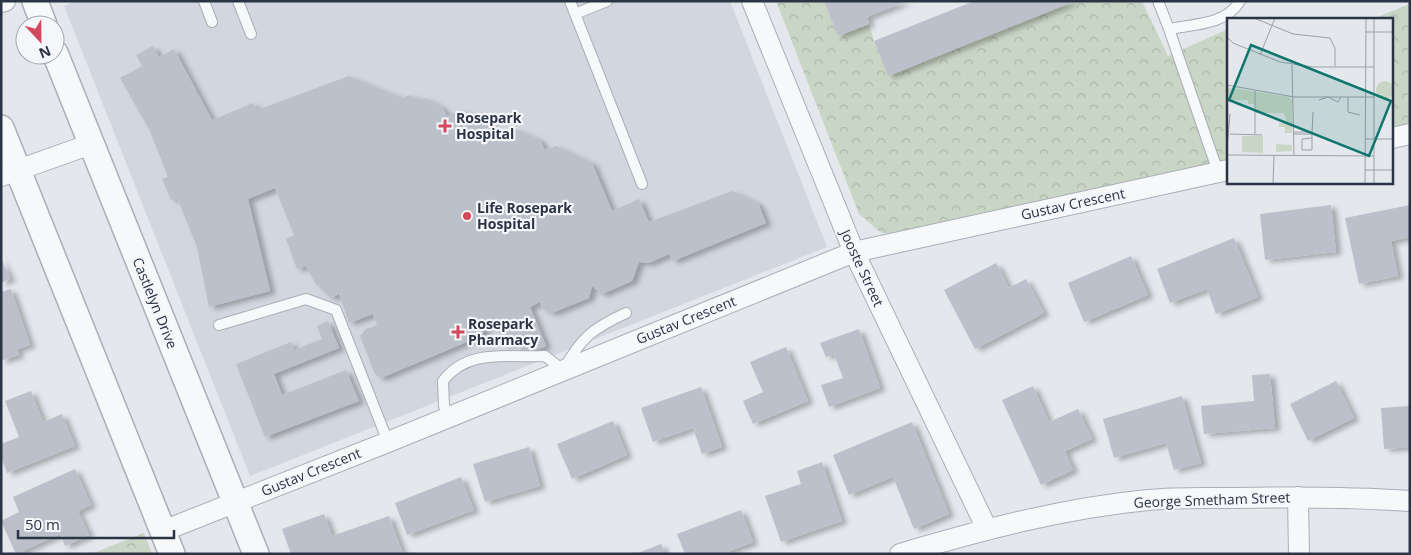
<svg xmlns="http://www.w3.org/2000/svg" width="1411" height="555" font-family="'Open Sans',sans-serif">
  <defs>
    <pattern id="park-crowns" width="20" height="18" patternUnits="userSpaceOnUse" patternTransform="scale(1.25)"><rect width="20" height="18" fill="#c9d6c5"/><path d="M2 6a3 3 0 1 1 6 0M12 15a3 3 0 1 1 6 0" fill="none" stroke="#adb8ab"/></pattern>
    <filter id="shadow"><feDropShadow dx="5.5" dy="3" stdDeviation="2.5" flood-color="#0004"/></filter>
  </defs>
  <rect width="100%" height="100%" fill="#e4e7ec"/>
  <path fill="#d2d6de" d="M75,1H730L827,247L250,476L64,6Z"/>
  <path fill="url(#park-crowns)" d="M776,1H824L838,36L869,24L874,41L888,76L1075,1H1142L1168,56L1228,29V164L901,237L880,232L859,214Z
    M1410,4V123L1392,127V19H1372Z
    M144,533L152,554H91Z"/>
  <path fill="#bbc0ca" filter="url(#shadow)" d="M824,1H907L867,17L869,24L838,36Z
    M974,1H1075L888,76L874,41Z
    M153,46L159,57L174,49L212,120L253,103L257,110L349,76L402,98L410,95L421,100L426,98L443,108L447,116L460,110L490,122L496,136L516,129L540,140L545,150L556,146L592,163L612,211L639,199L649,222L732,191L758,203L766,223L673,261L669,254L649,263L639,262L632,281L602,294L592,286L589,298L552,313L542,308L540,302L530,307L546,346L523,355L517,341L504,345L495,324L486,327L481,336L381,378L375,374L360,336L366,329L377,325L373,314L349,323L339,294L331,298L316,284L306,266L297,269L286,239L294,235L275,188L248,199L270,291L209,307L197,247L177,198L171,200L162,179L168,177L150,131L120,78L142,66L136,55Z
    M1331,205L1336,252L1265,260L1260,214Z
    M1410,205V237L1391,241L1398,276L1359,284L1345,218Z
    M1234,238L1258,297L1216,314L1207,289L1170,303L1157,269Z
    M1131,256L1148,295L1084,322L1068,283Z
    M1,258L10,279L1,283Z
    M996,263L1009,288L1026,279L1044,313L975,349L944,290Z
    M11,289L30,345L17,349L19,355L1,361V292Z
    M328,321L339,348L274,374L282,395L346,370L359,401L265,437L236,364L291,342L294,350L322,339L317,326Z
    M859,329L880,388L829,407L821,385L843,378L834,354L826,357L820,343Z
    M786,347L808,401L753,424L743,401L763,392L750,362Z
    M1270,374L1275,428L1204,434L1201,406L1254,401L1252,375Z
    M1336,381L1354,418L1308,441L1290,404Z
    M1033,386L1049,422L1078,409L1092,439L1065,451L1073,470L1041,485L1002,400Z
    M701,387L722,447L702,454L693,428L653,442L641,408Z
    M31,391L43,422L62,414L75,446L7,473L1,457V444L19,437L5,401Z
    M1182,396L1201,463L1174,470L1166,443L1114,458L1103,419Z
    M1410,406V447L1384,449L1381,408Z
    M613,421L627,455L572,479L557,444Z
    M912,422L949,514L914,529L893,477L849,495L833,455Z
    M529,447L540,486L485,502L473,464Z
    M822,462L842,521L781,542L765,496L801,484L797,471Z
    M75,469L91,505L78,511L89,535L65,546L60,534L16,554L1,521L19,512L13,497Z
    M461,477L474,510L407,535L395,503Z
    M741,510L753,542L722,554H685L677,534Z
    M324,514L332,536L389,516L403,554H291L282,529Z
    M661,544L665,554H635Z"/>
  <g fill="none" stroke-linecap="round" stroke-linejoin="round">
    <defs>
      <path id="service" d="M204,1L212,22
        M238,1L251,34
        M570,1L642,184
        M1158,1L1169,29L1218,172
        M575,14L607,1
        M1169,29C1194,24 1226,25 1240,1
        M219,325L306,299L336,310L388,442
        M448,417L444,406L443,381C468,348 508,358 545,356L563,370C581,338 593,328 626,313"/>
      <path id="minor" d="M752,1L854,252L987,529
        M1,2L5,1
        M1392,138L1410,134
        M1,176L91,144
        M1298,497L1299,554
        M163,531L388,442L854,252L1228,170
        M900,554C981,530 1064,508 1148,500C1177,497 1206,498 1235,498C1294,497 1351,497 1410,501"/>
      <path id="tertiary" d="M35,1L44,25
        M55,53L256,554
        M1,128L172,554"/>
    </defs>
    <use href="#service" stroke="#a9aeb7" stroke-width="12"/>
    <use href="#minor" stroke="#a9aeb7" stroke-width="22"/>
    <use href="#tertiary" stroke="#a9aeb7" stroke-width="28"/>
    <use href="#service" stroke="#f7f8fa" stroke-width="10"/>
    <use href="#minor" stroke="#f7f8fa" stroke-width="20"/>
    <use href="#tertiary" stroke="#f7f8fa" stroke-width="25"/>
  </g>
  <g fill="#d1495b" stroke="#f4f6f9" stroke-width="2">
    <path d="M442.5 118.5h5v5h5v5h-5v5h-5v-5h-5v-5h5z"/>
    <circle cx="467" cy="216" r="5"/>
    <path d="M455.5 324.5h5v5h5v5h-5v5h-5v-5h-5v-5h5z"/>
  </g>
  <g text-anchor="middle" stroke-width="4.5" stroke-linejoin="round" paint-order="stroke">
    <g font-size="14" font-weight="bold" fill="#2b3445" stroke="#f4f6f9" text-anchor="start">
      <text x="456" y="123">Rosepark<tspan x="456" dy="16">Hospital</tspan></text>
      <text x="477" y="213">Life Rosepark<tspan x="477" dy="16">Hospital</tspan></text>
      <text x="468" y="329">Rosepark<tspan x="468" dy="16">Pharmacy</tspan></text>
    </g>
    <g font-size="14" fill="#2b3445" stroke="#f4f6f9">
      <text transform="translate(1073 204) rotate(-12)" y="5">Gustav Crescent</text>
      <text transform="translate(862 268) rotate(65)" y="5">Jooste Street</text>
      <text transform="translate(155 303) rotate(68)" y="5">Castlelyn Drive</text>
      <text transform="translate(686 320) rotate(-22)" y="5">Gustav Crescent</text>
      <text transform="translate(311 472) rotate(-22)" y="5">Gustav Crescent</text>
      <text transform="translate(1212 500) rotate(-2)" y="5">George Smetham Street</text>
    </g>
  </g>
  <g transform="translate(1227 18)">
    <rect width="166" height="166" fill="#e4e7ec"/>
    <path d="M149 72a9 9 0 1 1 18 0a9 9 0 1 1-18 0ZM0,69L62,79L65,83V115H58V109H52V105H60L57,95H29L28,86H21V82H2ZM15,118H36V135L15,134ZM49,126L65,127V133L49,134Z" fill="#c9d6c5"/>
    <path fill="none" stroke="#9a9fa9" stroke-width="1" d="M27,0L66,16L103,20L108,30V48M139,14H167M0,19L6,25L53,44L86,49H147M33,37L48,0M65,47L67,137M0,67L67,79H147M121,79V94L133,97M92,82L101,79L111,84L114,79M67,114H85M3,116L35,117M28,116V73M67,116H85M85,120L75,121V132H85V116L86,94M139,121H167M0,130L3,96M0,137L147,138M138,152H167M46,166L47,137M138,166L139,0M147,166V0"/>
    <path fill="#0f766e" fill-opacity="0.15" stroke="#0f766e" stroke-width="2.5" d="M24,27L164,83L142,138L2,82Z"/>
    <rect width="166" height="166" fill="none" stroke="#2b3445" stroke-width="2.5"/>
  </g>
  <rect width="1411" height="555" fill="none" stroke="#2b3445" stroke-width="5"/>
  <g transform="translate(40 40) rotate(158)"><circle r="24" fill="#f4f6f9" stroke="#a4a8b1"/>
  <path d="M0-4L9 19L0 12L-9 19Z" fill="#d1495b"/>
  <text y="-8" font-size="14" font-weight="bold" text-anchor="middle" fill="#2b3445">N</text>
  </g>
  <path d="M18 530v8h156v-8" fill="none" stroke="#2b3445" stroke-width="2.5"/>
  <text x="25" y="530" font-size="15" fill="#2b3445" stroke="#f4f6f9" stroke-width="4" paint-order="stroke">50 m</text>
</svg>
